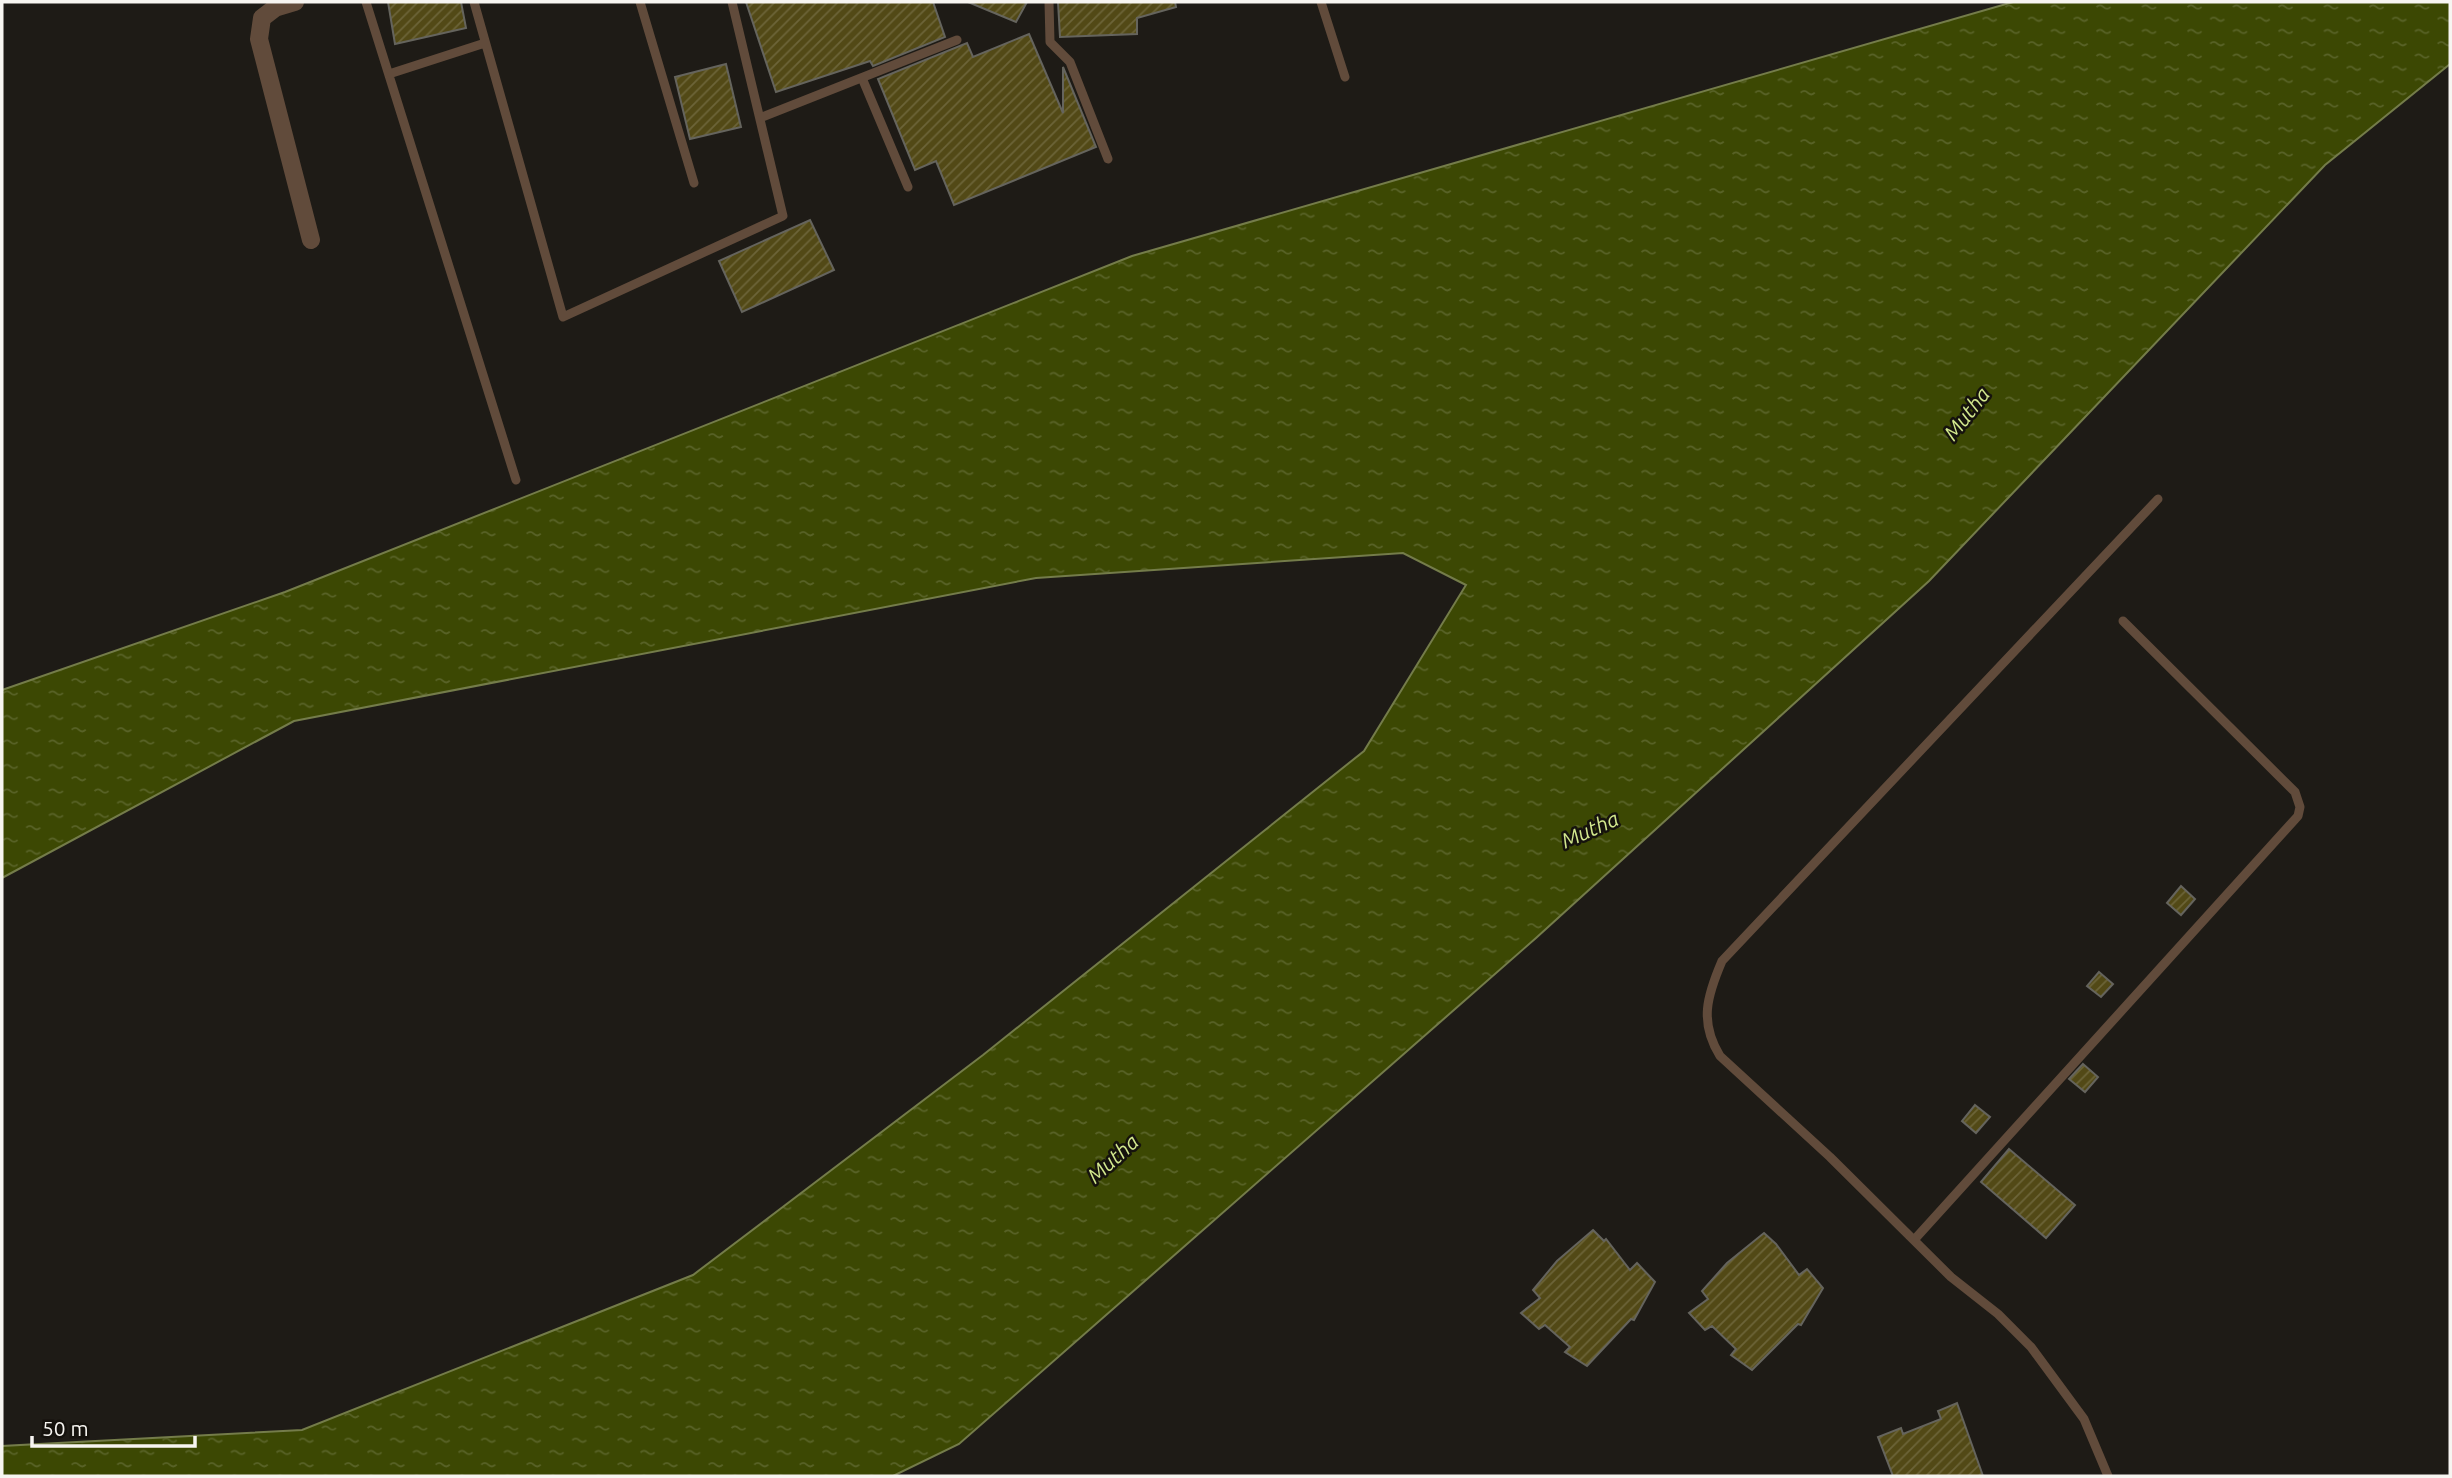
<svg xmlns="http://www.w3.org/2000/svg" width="2452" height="1478" font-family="Ubuntu,sans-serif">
  <defs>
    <pattern id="water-ripples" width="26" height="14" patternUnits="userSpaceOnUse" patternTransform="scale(1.75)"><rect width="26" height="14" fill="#3c4803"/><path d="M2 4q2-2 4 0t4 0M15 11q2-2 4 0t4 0" fill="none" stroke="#596328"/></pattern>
    <pattern id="building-hatch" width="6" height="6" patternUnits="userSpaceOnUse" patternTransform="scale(1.75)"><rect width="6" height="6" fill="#524916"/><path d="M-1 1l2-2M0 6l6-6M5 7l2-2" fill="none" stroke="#6c6438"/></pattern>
  </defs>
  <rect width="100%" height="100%" fill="#1e1b16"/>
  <path fill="url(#water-ripples)" stroke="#747c4a" stroke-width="2" d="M2013,2H2450V64L2325,165L1929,581L1536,938L959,1444L893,1476H2V1446L302,1430L693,1275L983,1055L1364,751L1466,585L1403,553L1036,578L294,721L2,878V690L285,592L1132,256Z"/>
  <path fill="url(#building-hatch)" stroke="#65645d" stroke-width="2" d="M388,2H461L466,28L395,44Z
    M746,2H933L945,37L873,66L870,61L776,92Z
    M968,2H1027L1016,22Z
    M1058,2H1175L1176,7L1137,18V34L1060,37Z
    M1029,34L1063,113V67L1096,147L954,205L936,161L915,170L878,79L967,43L973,57Z
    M726,64L741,127L690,139L675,77Z
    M810,220L834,270L742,312L719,261Z
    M2181,886L2195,899L2181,915L2167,903Z
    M2099,972L2113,984L2101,997L2087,986Z
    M2083,1064L2098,1077L2085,1092L2069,1079Z
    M1975,1105L1990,1117L1976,1133L1962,1121Z
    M2009,1149L2075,1205L2046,1238L1981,1182Z
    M1593,1230L1604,1241L1606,1239L1630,1270L1637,1263L1655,1282L1634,1320L1631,1319L1587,1366L1565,1352L1570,1347L1545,1325L1539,1329L1521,1313L1540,1298L1533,1290L1557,1261Z
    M1764,1233L1776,1244L1799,1275L1807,1269L1823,1288L1801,1325L1798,1324L1752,1370L1731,1355L1736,1349L1712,1326L1705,1330L1689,1313L1708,1299L1702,1291L1727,1263Z
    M1957,1403L1983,1476H1893L1878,1437L1901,1428L1903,1434L1941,1419L1938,1411Z"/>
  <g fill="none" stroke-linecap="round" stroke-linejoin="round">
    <path stroke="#614b3b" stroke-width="9" d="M366,2L516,480
      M474,2L563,317L783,216L732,2
      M640,2L694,183
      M1049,2L1050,42L1070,62L1108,159
      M1321,2L1345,77
      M389,74L485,43
      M862,78L908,187
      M760,118L957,40
      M1914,1240L2298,816L2300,807L2295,792L2123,621
      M2108,1476L2084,1419L2031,1347L1998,1314L1951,1277L1830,1157L1720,1056C1699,1022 1707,996 1722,961L2158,499"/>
    <path stroke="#614b3b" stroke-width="18" d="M295,2L275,8L262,18L259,39L311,240"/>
  </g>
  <g text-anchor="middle" stroke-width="5" stroke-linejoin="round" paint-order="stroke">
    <g font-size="21" font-style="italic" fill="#d3e88e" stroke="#15120d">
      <text transform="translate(1967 414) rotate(-52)" y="7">Mutha</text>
      <text transform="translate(1590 830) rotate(-24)" y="7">Mutha</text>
      <text transform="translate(1113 1159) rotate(-42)" y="7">Mutha</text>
    </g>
  </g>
  <rect width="2452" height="1478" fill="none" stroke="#f7f5f1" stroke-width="7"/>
  <path d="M32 1436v10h163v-10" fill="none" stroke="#f7f5f1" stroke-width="3.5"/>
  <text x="42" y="1436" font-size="21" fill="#f7f5f1" stroke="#15120d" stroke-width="5" paint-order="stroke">50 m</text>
</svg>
